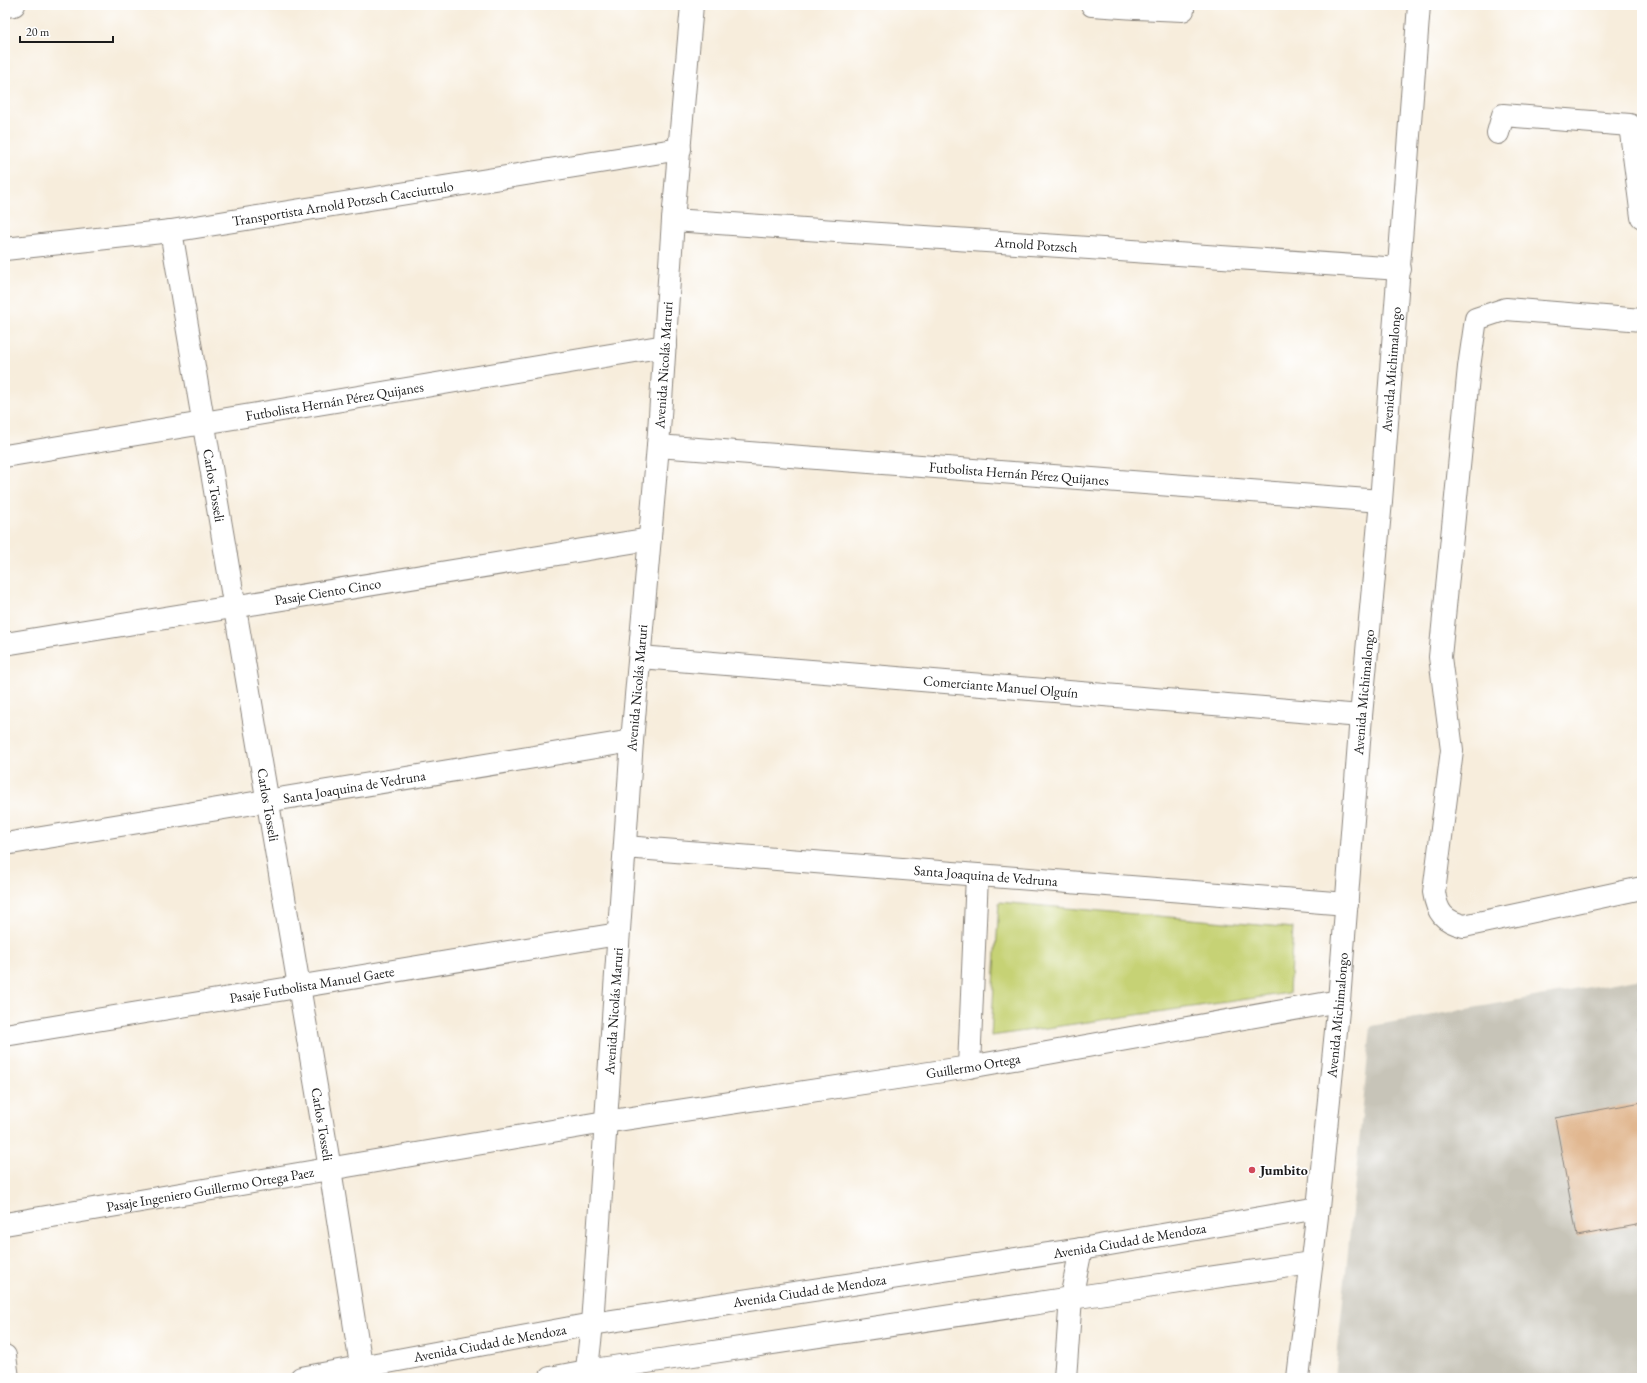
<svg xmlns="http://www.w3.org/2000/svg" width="1647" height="1383" font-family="'EB Garamond',serif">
  <rect width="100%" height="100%" fill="#fff"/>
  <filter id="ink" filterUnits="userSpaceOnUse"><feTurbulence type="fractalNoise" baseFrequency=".025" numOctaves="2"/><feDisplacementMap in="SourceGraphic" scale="8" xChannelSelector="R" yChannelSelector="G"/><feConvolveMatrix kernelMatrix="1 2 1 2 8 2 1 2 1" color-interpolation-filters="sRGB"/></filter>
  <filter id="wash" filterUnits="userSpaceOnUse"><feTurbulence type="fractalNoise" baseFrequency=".012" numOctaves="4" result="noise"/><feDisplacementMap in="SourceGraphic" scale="16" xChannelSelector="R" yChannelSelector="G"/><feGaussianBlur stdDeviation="0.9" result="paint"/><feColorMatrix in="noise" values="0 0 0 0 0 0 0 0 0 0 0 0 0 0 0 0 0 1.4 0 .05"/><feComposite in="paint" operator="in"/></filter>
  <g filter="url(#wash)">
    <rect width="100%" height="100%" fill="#f7eddc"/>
    <path fill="#c7c4b8" d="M1642,978V1378H1335L1371,1026Z"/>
    <path fill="#c6d274" stroke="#717748" d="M999,902L1293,928L1289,993L991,1036Z"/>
    <g id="blocks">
      <path fill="#e1b790" d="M1642,1028V1042H1641L1639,1029Z
        M1642,1102V1224L1577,1236L1555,1118Z"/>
    </g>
  </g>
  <g filter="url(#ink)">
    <use href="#blocks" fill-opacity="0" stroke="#8a847c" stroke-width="1"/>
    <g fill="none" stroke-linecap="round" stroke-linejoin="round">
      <defs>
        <g id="street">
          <path d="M1092,5L1136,8"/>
          <path d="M1137,5L1136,8L1183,10"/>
          <path d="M5,6L14,5"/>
          <path d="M1498,133L1503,115L1630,125L1642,217"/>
          <path id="s1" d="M673,220L1400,269"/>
          <path id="s2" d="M171,231L330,1169L363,1378"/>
          <path id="s3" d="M5,249L171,231L680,149"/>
          <path d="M1642,320L1506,309L1476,319L1469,367L1440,657L1452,750L1434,892C1437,913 1444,921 1464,926L1642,888"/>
          <path id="s4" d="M658,446L1381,501"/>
          <path id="s5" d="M5,456L665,346"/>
          <path id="s6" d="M5,644L650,539"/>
          <path id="s7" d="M640,657L1361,716"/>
          <path id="s8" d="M5,844L632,741"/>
          <path id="s9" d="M625,847L1347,904"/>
          <path id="s10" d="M5,1035L618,934"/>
          <path d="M969,1067L977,875"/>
          <path id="s11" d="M5,1224L605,1122L969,1067L1339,1001"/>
          <path d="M5,1356L8,1378"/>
          <path id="s12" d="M586,1378L592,1324L632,741L658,446L673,220L692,5"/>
          <path d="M1065,1378L1071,1298L1081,1249"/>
        </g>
        <g id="secondary">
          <path id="s13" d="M301,1378L592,1324L1081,1249L1318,1208"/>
          <path d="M550,1378L587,1371L1071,1298L1311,1263"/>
        </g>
        <g id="primary">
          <path id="s14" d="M1298,1378L1318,1208L1339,1001L1361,716L1381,501L1419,5"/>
        </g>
      </defs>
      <use href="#street" stroke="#8a847c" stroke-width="24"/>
      <use href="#secondary" stroke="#8a847c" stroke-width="24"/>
      <use href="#primary" stroke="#8a847c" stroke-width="24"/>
      <use href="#street" stroke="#fff" stroke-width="22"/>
      <use href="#secondary" stroke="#fff" stroke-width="22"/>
      <use href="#primary" stroke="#fff" stroke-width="22"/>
    </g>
  </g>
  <circle fill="#d1495b" stroke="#fff" stroke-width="1.5" cx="1252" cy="1170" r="4"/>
  <g text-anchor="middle" stroke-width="3.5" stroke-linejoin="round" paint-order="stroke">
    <g font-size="14" fill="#1c1c1c" stroke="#fff">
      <text dy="5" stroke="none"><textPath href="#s3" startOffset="341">Transportista Arnold Potzsch Cacciuttulo</textPath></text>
      <text dy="5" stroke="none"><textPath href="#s1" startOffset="364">Arnold Potzsch</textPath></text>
      <text dy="5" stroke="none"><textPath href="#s12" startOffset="1016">Avenida Nicolás Maruri</textPath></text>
      <text dy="5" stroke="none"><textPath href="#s14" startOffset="1013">Avenida Michimalongo</textPath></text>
      <text dy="5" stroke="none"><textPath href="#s5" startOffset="334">Futbolista Hernán Pérez Quijanes</textPath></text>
      <text dy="5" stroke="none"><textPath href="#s4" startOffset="362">Futbolista Hernán Pérez Quijanes</textPath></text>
      <text dy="5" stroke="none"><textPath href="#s2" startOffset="258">Carlos Tosseli</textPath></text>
      <text dy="5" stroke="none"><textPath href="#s6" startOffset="327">Pasaje Ciento Cinco</textPath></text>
      <text dy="5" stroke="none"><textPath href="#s7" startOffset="362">Comerciante Manuel Olguín</textPath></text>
      <text dy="5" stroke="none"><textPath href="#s12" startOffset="692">Avenida Nicolás Maruri</textPath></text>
      <text dy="5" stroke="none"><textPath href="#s14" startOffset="689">Avenida Michimalongo</textPath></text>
      <text dy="5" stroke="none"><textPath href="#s8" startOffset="354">Santa Joaquina de Vedruna</textPath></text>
      <text dy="5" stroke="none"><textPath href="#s2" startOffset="582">Carlos Tosseli</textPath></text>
      <text dy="5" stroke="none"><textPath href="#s9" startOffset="362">Santa Joaquina de Vedruna</textPath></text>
      <text dy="5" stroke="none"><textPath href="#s10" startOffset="311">Pasaje Futbolista Manuel Gaete</textPath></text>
      <text dy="5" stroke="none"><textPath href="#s12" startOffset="368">Avenida Nicolás Maruri</textPath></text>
      <text dy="5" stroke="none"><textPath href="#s14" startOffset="365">Avenida Michimalongo</textPath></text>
      <text dy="5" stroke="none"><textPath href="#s11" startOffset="981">Guillermo Ortega</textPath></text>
      <text dy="5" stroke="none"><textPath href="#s2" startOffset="906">Carlos Tosseli</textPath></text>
      <text dy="5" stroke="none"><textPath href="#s11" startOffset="208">Pasaje Ingeniero Guillermo Ortega Paez</textPath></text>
      <text dy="5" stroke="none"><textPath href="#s13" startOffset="840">Avenida Ciudad de Mendoza</textPath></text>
      <text dy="5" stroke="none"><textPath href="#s13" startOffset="516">Avenida Ciudad de Mendoza</textPath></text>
      <text dy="5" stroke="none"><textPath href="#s13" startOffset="192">Avenida Ciudad de Mendoza</textPath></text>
    </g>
    <g font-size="14" font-weight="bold" fill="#1c1c1c" stroke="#fff" text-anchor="start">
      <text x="1260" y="1175">Jumbito</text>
    </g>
  </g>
  <rect width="1647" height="1383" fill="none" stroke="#fff" stroke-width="20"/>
  <path d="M20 36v6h93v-6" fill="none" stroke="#1c1c1c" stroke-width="2"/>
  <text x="26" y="36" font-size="12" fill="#1c1c1c" stroke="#ffffff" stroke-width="3" paint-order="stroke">20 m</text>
</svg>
